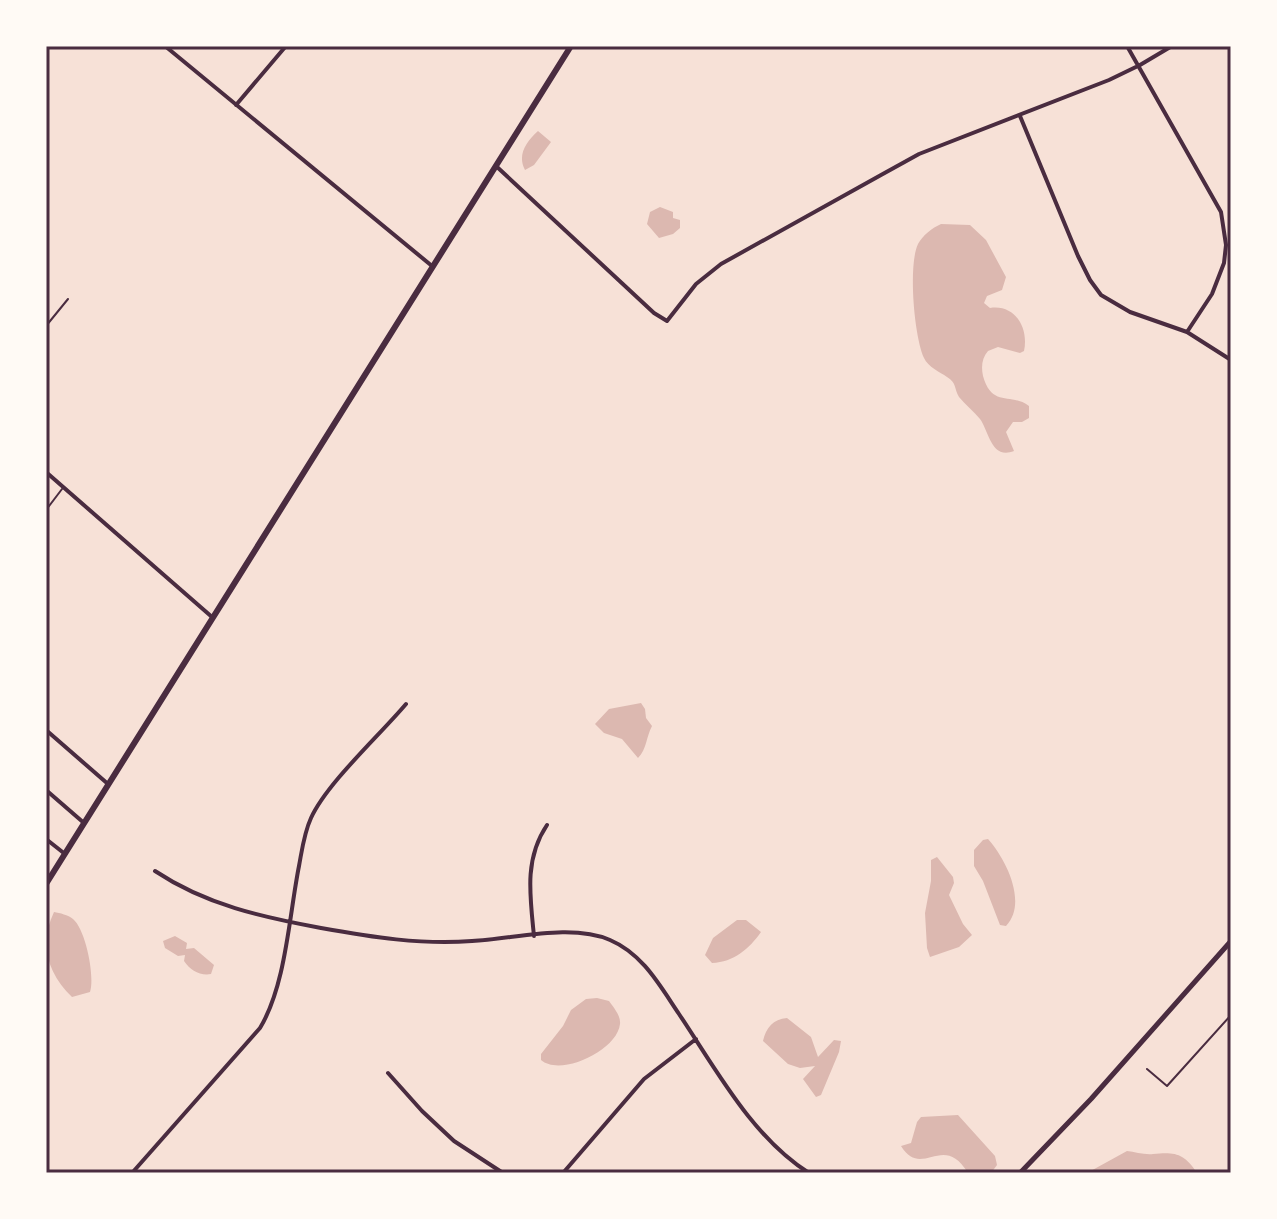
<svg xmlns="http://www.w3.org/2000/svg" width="1277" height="1219" font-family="Barlow,sans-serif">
  <rect width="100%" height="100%" fill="#f7e1d7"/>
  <path fill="#dcb8b0" d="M538,131L551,142L534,165L525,170C517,155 526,142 538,131Z
    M660,207L673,212V218L680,220V228L673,234L659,238L647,224L650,212Z
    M941,224L970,225L986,240L1006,277L1002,290L987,296L984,303L990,308C1015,304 1029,328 1024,351L1020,353L998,347L988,351C982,358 981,366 983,376C992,408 1010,392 1029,406V418L1022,422H1013L1006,432L1014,451C991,460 989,431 980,419C974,412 965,404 959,397C954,389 957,383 947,377C940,372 928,367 924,358C914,336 908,265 918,244C923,235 932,228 941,224Z
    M641,703L645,709L646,718L652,726C646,737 647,749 638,758L622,739L604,733L595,724L609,709Z
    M988,839C1006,859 1028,903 1006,926L1000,925L983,881L974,866V850L983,840Z
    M937,857L953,877L954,883L949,895L963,924L972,935L959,947L930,957L927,948L925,913L931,881V860Z
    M54,912C60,913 68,915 73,919C86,930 95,977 90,992L72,997C47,973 39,943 54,912Z
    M737,920H746L761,932C749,949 734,962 712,963L705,955L713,938Z
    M175,936L187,943L186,949L194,948L214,965L211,974C200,976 190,970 184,961L185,955L178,956L165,948L163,941Z
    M597,998L609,1001C614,1008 621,1016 620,1024C617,1051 560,1077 541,1060V1054L563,1026L571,1010L586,999Z
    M787,1018L811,1037L818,1057L834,1040L841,1041L839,1052L821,1095L816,1097L803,1079L815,1066L800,1068L788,1064L763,1041C766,1028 773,1019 787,1018Z
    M958,1115L995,1156L997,1165L991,1173H968C943,1131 922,1180 901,1146L911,1143L917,1122L921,1117Z
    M1127,1151C1135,1152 1145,1155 1153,1154C1175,1152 1184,1153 1197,1173H1087Z"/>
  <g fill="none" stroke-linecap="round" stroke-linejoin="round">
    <path stroke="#4a2c40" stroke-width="2" d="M46,326L68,299
      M46,510L62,489
      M1147,1069L1167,1086L1231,1015"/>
    <path stroke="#4a2c40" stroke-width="4" d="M165,46L432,266
      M1127,46L1221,212L1226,245L1224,263L1212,294L1187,332
      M236,105L286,46
      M1020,116L1078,256L1090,280L1101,295L1130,312L1187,332L1231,360
      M496,166L654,313L667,321L696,284L721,264L881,175L919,154L1109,80L1140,65L1172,46
      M46,472L212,617
      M46,730L108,784
      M46,790L84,823
      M46,839L65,854
      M155,871C206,905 262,917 321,928C371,937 421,945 472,941C514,939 571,923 610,940C643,954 660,986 679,1014C716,1069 752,1137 809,1173
      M534,936C530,896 524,859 547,825
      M388,1073L422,1111L454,1141L503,1173
      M132,1173L260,1028C286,985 289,916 299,866C302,850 304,833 311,818C327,783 379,736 406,704
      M563,1173L644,1079L696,1039"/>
    <path stroke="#4a2c40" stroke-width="5" d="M1020,1173L1091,1099L1231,941"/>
    <path stroke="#4a2c40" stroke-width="6" d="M46,884L571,46"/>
  </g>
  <rect width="1277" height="1219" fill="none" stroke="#fffaf5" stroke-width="96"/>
  <rect x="48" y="48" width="1181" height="1123" fill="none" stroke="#4a2c40" stroke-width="3"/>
</svg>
